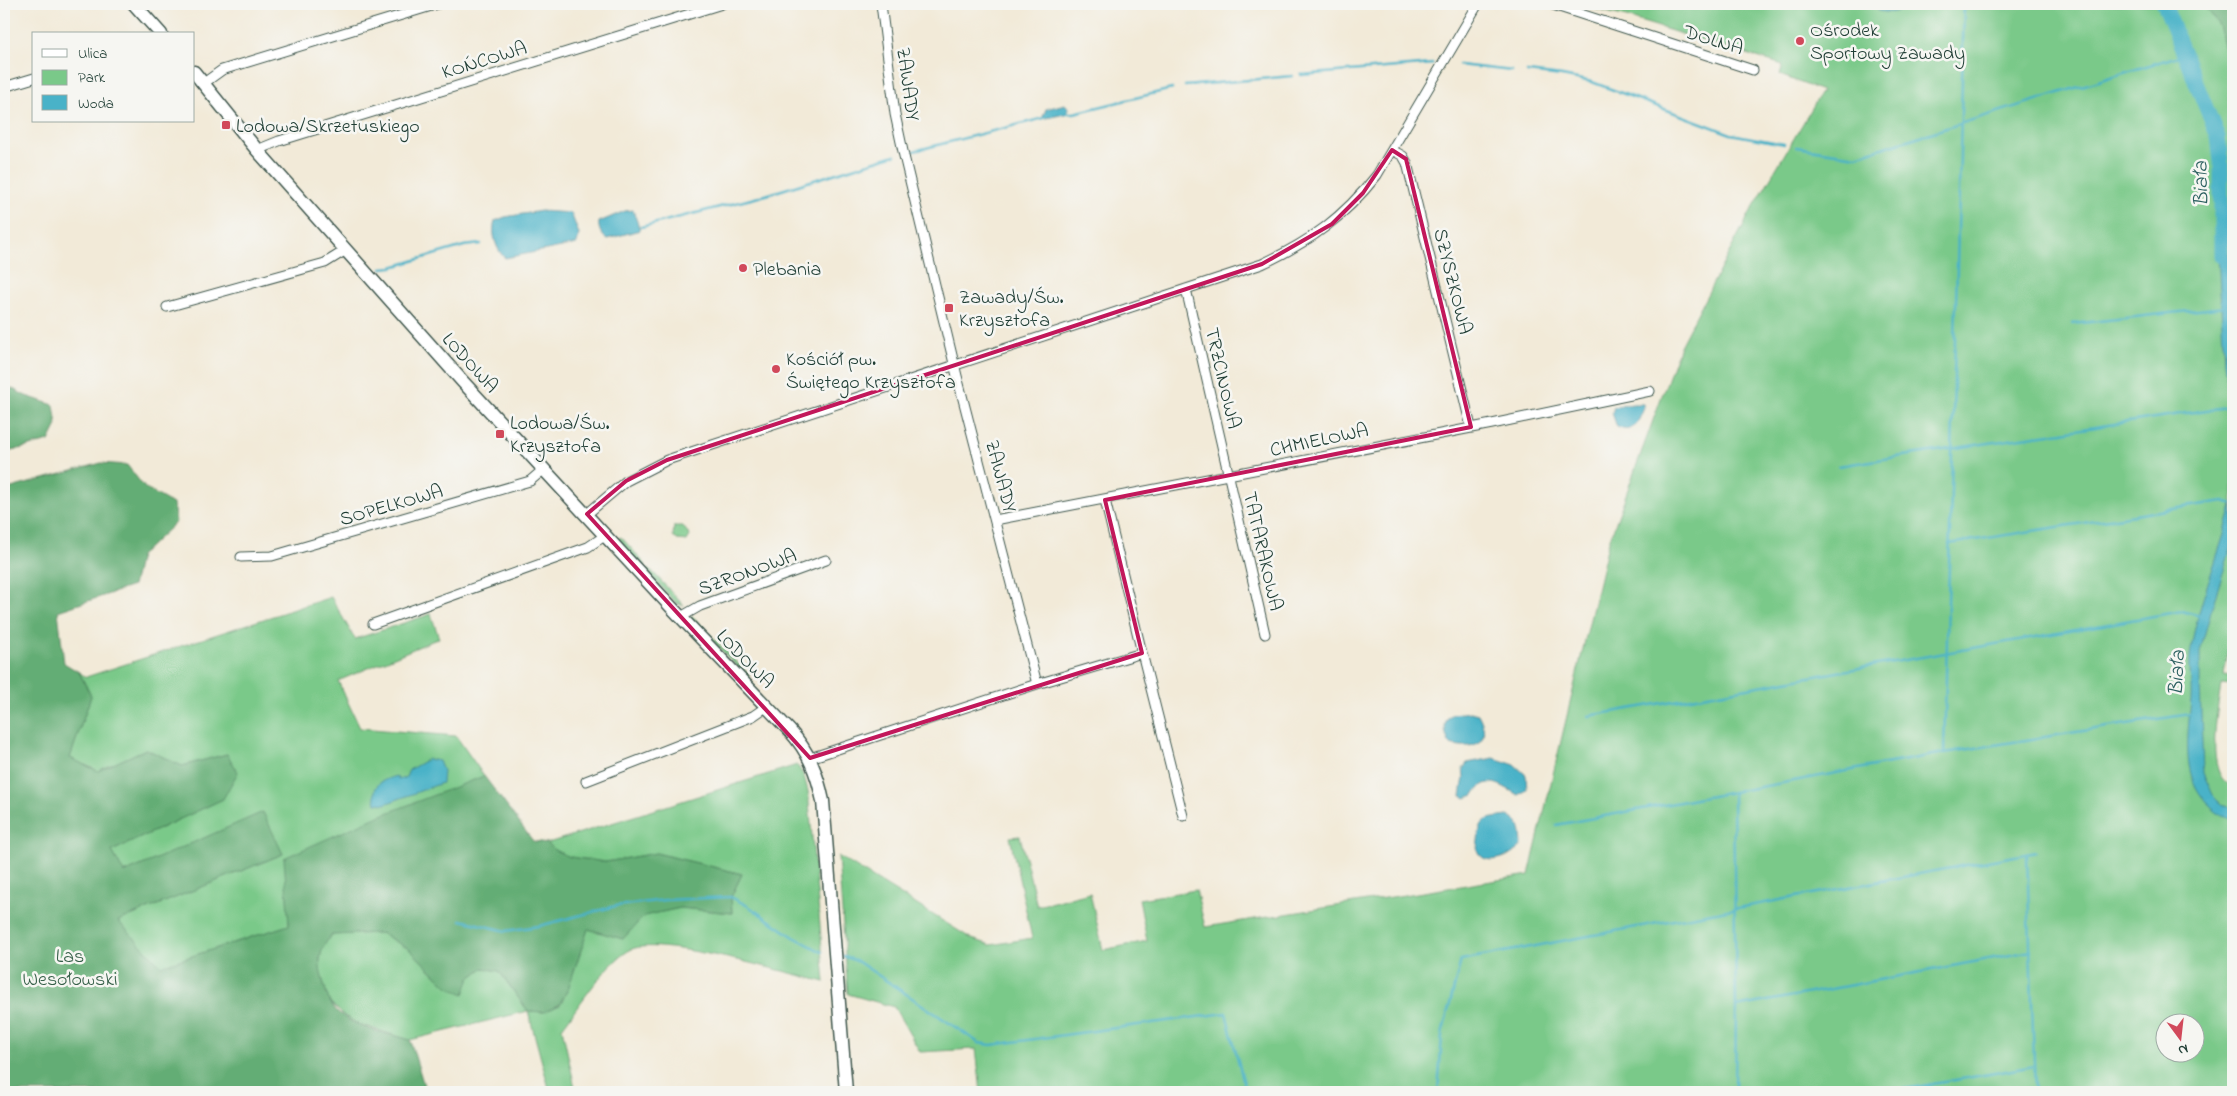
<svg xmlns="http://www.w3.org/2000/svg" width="2237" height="1096" font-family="'Indie Flower',sans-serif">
  <rect width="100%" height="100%" fill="#f6f6f2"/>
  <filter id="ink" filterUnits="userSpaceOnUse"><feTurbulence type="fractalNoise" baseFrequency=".02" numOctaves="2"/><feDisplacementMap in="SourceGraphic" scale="10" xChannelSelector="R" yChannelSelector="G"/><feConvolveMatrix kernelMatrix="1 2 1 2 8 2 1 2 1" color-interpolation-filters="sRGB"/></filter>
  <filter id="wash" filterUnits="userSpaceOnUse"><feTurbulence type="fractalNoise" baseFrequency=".0096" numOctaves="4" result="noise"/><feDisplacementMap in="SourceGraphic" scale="20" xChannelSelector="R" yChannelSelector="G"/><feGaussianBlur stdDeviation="1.12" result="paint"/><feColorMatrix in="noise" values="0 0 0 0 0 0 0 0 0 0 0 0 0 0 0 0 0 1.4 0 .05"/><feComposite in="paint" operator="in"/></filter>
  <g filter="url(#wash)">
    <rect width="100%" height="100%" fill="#f2ead8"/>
    <path fill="#7ac989" stroke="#4c835e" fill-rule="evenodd" d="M1574,4H2233V633H2230L2224,675L2233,676V685L2221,684C2218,707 2208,758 2222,778C2225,782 2230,785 2233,789V1092H981L976,1049L920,1052L894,1007L848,994L838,856L972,939L991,945L1032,938L1010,837L1020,836L1037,906L1090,893L1103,950L1147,941L1139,899L1196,890L1205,927L1529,875L1608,544L1680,346L1751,211L1822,91L1780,75L1783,65L1623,16ZM2164,1024H2194V1054H2164Z
      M674,526H683L690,536L687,541L677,540L673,536Z
      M621,537L646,565L642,567L617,539Z
      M649,568L684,606L676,603L647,572Z
      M331,597L355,639L431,614L439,638L338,681L360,728L456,736L484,776L285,858L289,925L161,966L118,921L283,854L262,813L124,873L112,851L223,799L227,754L182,766L146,749L98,771L70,758L91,696L79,672L86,677Z
      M691,615L750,676L748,678L691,619Z
      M797,765L804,776L808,791L825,982C789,973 661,937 632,949C608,960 579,1006 562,1028L576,1092H550L528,1011L410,1040L358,1024L343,1015L329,1001L319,967L322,948L331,935L381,933L409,949L448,987L470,978L483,968L499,971L528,1011L544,1012L560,1005L568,989L588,929L623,939L643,916L680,908L732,913L731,897L742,874L656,853L606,862L570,857L554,850L548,843Z"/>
    <path fill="#63ad75" stroke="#417554" d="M2204,4H2233V80L2219,26Z
      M4,384L26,396L54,405L57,425L49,441L4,453Z
      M101,463L127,465L145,488L173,504L176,522L140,556L133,586L58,611L64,663L79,672L91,696L70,758L98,771L146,749L182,766L227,754L238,772L223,799L112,851L124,873L263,812L283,854L118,921L161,966L289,925L284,858L374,818L484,776L533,841L548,843L554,850L570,857L606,862L656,853L742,874L731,897L732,913L680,908L644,916L623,939L588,929L568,989L559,1005L544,1012L528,1011L499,971L483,968L470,978L464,994L448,987L409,949L381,933L331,935C319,952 317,961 323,981C325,987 326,994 329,1000C342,1027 384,1032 410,1040L426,1092H4V490Z"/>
    <path fill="#49b2c8" stroke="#34787e" d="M1874,4H1904V5C1899,14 1888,13 1879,11Z
      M1065,104L1069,108L1065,114L1042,119L1046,109Z
      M633,210L640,230L611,238L607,239C601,235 598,229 599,222L625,211Z
      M541,211L571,213L579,234L577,244L505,258C496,250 491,233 495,221L505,217Z
      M2217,237H2223L2225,248L2233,261V433L2224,362Z
      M1633,404H1643L1644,408C1638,422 1634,435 1617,427L1612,413L1614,407Z
      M2233,502V542L2212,607L2200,652V681L2203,773L2214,797L2222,805L2233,809V821C2179,794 2186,751 2191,699C2192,682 2188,665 2191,649C2199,598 2221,552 2233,502Z
      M1470,712L1478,714C1493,741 1476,751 1450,744C1445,736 1441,719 1453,714C1458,713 1465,713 1470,712Z
      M1494,758L1515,765L1526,775L1527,790L1518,795C1502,786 1486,773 1474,795L1466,798L1461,796L1464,777L1463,769L1467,763Z
      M428,759L439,761L443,771L442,783L385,804L376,803C371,785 380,781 396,776L399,780L406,777L409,770Z
      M1508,816C1521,822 1521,831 1522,845C1516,854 1491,866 1481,856C1476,852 1477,847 1478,841C1480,817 1486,819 1508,816Z"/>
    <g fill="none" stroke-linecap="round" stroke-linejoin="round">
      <path stroke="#49b2c8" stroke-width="2.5" d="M1459,65L1512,71
        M1527,72L1562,76L1592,82L1731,134L1784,144
        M1301,75L1433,64
        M1185,86L1292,76
        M1066,113H1074L1172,89
        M1796,147L1856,156L2185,54
        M910,152L1044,118
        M641,227L759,197L895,155
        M382,268L392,267L464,246L481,244
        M2072,324L2225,307
        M1838,466L2233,406
        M1949,544L2224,501L2233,504
        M1589,716L2182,611L2200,616
        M1944,753L1964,4
        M1733,792L1736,1007L1735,1092
        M1556,825L1944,753L2190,714
        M2027,856L2035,1092
        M461,920L506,931L539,926L616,906L665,900L731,897L748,906L794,937L822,952
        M843,956L857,961L979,1043L991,1045L1226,1013L1246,1092
        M1736,1007L2031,951
        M1438,1092L1442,1035L1461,960L2036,852
        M1888,1092L2034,1066"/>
      <path stroke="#49b2c8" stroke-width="15" d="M2164,4L2218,137L2221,162V256"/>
    </g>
  </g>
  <g filter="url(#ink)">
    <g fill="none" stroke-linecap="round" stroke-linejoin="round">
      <defs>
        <path id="street" d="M881,4L895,114L904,156L957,376L1037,684L1142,653L1183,816
          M1550,4L1753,70
          M204,83L222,70L438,4
          M4,87L34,78
          M257,150L279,141L722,4
          M1392,150L1403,156L1407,163L1471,427
          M1186,289L1265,634
          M167,307L325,263L346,250
          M1105,500L1142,653
          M587,514L626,481L667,460L1262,264C1311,241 1343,218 1377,175L1478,4
          M995,520L1492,424L1650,391
          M241,557L272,556L530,481L544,469
          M681,617L700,606L826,560
          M373,624L588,547L606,535
          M810,758L1037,684
          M586,781L753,716L766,707"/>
        <path id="secondary" d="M134,4L161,34
          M194,72L257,150L463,382L674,610L790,731C809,752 817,773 823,801L846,1092"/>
      </defs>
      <use href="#street" stroke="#3f574d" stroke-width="11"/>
      <use href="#secondary" stroke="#3f574d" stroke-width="15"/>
      <use href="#street" stroke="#fff" stroke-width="9"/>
      <use href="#secondary" stroke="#fff" stroke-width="12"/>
    </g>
  </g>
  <path fill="none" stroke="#c2185b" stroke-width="4" stroke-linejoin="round" d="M1392,150L1406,159L1471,427L1105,500L1142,653L810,758L587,514L626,481L667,460L1262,264L1332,224L1363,193Z"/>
  <g fill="#d1495b" stroke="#f6f6f2" stroke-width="2">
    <circle cx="1800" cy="41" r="5"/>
    <rect x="221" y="120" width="10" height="10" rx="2.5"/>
    <circle cx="743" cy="268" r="5"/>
    <rect x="944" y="303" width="10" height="10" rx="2.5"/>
    <circle cx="776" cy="369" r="5"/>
    <rect x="495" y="429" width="10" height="10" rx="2.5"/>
  </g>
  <g text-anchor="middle" stroke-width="5" stroke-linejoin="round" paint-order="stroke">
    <g font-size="20" fill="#1f3d34" stroke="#f6f6f2" text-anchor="start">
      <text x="1810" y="36">Ośrodek<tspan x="1810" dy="23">Sportowy Zawady</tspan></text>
      <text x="236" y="132">Lodowa/Skrzetuskiego</text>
      <text x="753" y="275">Plebania</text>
      <text x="959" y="303">Zawady/Św.<tspan x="959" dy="23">Krzysztofa</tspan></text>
      <text x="786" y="365">Kościół pw.<tspan x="786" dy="23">Świętego Krzysztofa</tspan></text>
      <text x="510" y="429">Lodowa/Św.<tspan x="510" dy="23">Krzysztofa</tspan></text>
    </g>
    <g font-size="20" fill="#1f3d34" stroke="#f6f6f2">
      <text transform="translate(1714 39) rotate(17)" y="7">DOLNA</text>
      <text transform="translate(484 59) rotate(-17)" y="7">KOŃCOWA</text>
      <text transform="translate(909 84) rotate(82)" y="7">ZAWADY</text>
      <text transform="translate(1454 281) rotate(76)" y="7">SZYSZKOWA</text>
      <text transform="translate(471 362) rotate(48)" y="7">LODOWA</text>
      <text transform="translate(1224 378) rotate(77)" y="7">TRZCINOWA</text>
      <text transform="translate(1319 439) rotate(-12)" y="7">CHMIELOWA</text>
      <text transform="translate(1002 476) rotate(75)" y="7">ZAWADY</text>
      <text transform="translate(391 504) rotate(-16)" y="7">SOPELKOWA</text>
      <text transform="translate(1264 551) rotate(77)" y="7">TATARAKOWA</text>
      <text transform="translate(747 571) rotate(-20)" y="7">SZRONOWA</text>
      <text transform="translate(746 658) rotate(46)" y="7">LODOWA</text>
    </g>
    <g font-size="20" fill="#366049" stroke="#f6f6f2">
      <text x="70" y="962">Las<tspan x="70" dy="23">Wesołowski</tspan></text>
    </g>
    <g font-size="21" font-style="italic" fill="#2c6060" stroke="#f6f6f2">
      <text transform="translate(2200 184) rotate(-91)" y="7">Biała</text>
      <text transform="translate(2176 673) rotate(-87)" y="7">Biała</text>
    </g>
  </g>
  <rect width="2237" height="1096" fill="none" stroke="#f6f6f2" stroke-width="20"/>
  <rect x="32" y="32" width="162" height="90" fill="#f6f6f2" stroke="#a0aca6"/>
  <rect x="42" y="49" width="25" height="8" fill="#ffffff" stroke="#a0aca6"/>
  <text x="78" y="58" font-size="15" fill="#1f3d34">Ulica</text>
  <rect x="42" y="70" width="25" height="15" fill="#7ac989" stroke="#a0aca6"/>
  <text x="78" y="82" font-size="15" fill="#1f3d34">Park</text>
  <rect x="42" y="95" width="25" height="15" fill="#49b2c8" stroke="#a0aca6"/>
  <text x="78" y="108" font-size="15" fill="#1f3d34">Woda</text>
  <g transform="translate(2180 1038) rotate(165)"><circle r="24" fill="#f6f6f2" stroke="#a0aca6"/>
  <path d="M0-4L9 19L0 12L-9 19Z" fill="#d1495b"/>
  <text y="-8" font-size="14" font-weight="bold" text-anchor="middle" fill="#1f3d34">N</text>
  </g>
</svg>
